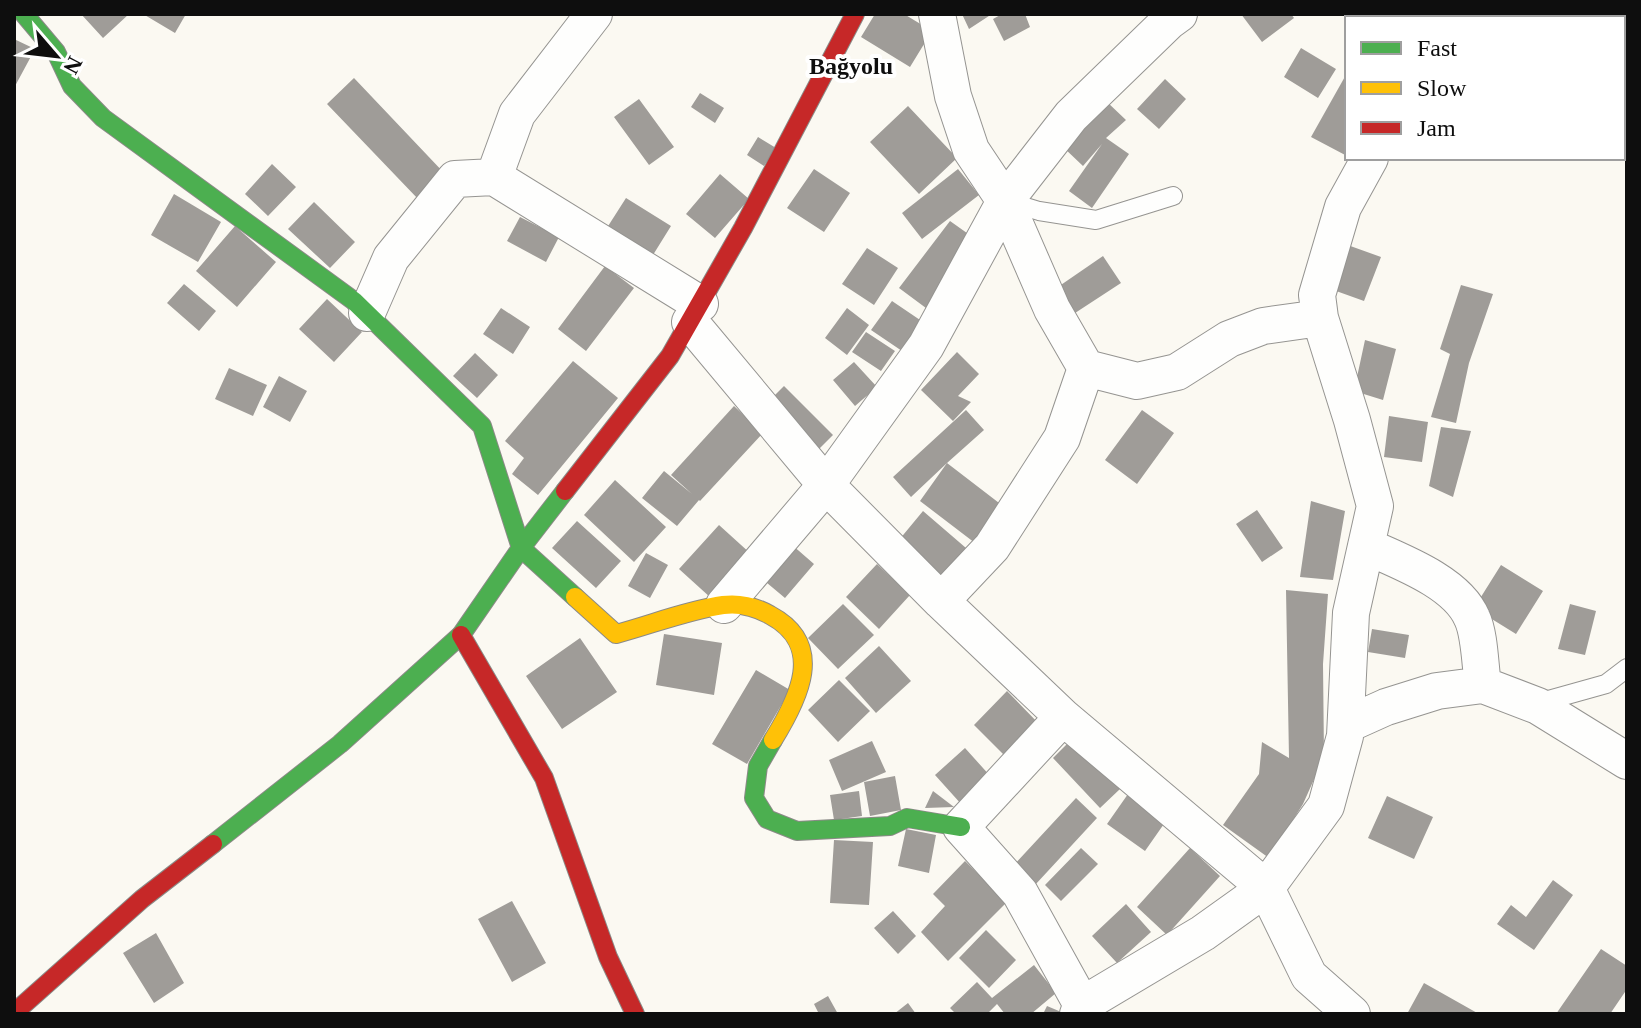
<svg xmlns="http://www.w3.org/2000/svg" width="1641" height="1028" font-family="'Times New Roman',serif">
  <rect width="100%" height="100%" fill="#fbf9f2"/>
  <path fill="#9f9c98" d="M81,14H129L103,38Z
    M143,14H186L175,33Z
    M875,14H904L932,31L910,67L861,37Z
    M962,14H992L969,29Z
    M1002,14H1025L1030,27L1004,41L993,19Z
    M1241,14H1291L1294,18L1262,42Z
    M1585,14H1626L1621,18H1588Z
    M14,39L35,49L14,88Z
    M1301,48L1336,69L1318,98L1284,77Z
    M1347,73V156L1311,137Z
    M354,78L446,175L419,200L327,104Z
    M1165,79L1186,99L1159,129L1137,109Z
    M700,93L724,108L715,123L691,107Z
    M639,99L674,147L649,165L614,117Z
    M1106,101L1126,120L1106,138L1129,154L1092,208L1069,191L1102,144L1083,166L1063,147Z
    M908,106L957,158L919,194L870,142Z
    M758,137L776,148L764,166L747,155Z
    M272,164L296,187L268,216L245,194Z
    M814,169L850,193L824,232L787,208Z
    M958,169L979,195L922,239L902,213Z
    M720,174L749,199L715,238L686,214Z
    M174,194L221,222L198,262L151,235Z
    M626,198L671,226L648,263L603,234Z
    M314,202L355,242L330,268L288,229Z
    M520,217L559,237L546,262L507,241Z
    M950,221L981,243L930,311L899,288Z
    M235,226L276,262L237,307L196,271Z
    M1342,243L1381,257L1364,301L1325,287Z
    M867,248L898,268L874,305L842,284Z
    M1103,256L1121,283L1072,315L1055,289Z
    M605,266L634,288L586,351L558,329Z
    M184,284L216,311L199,331L167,303Z
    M1461,285L1493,294L1469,363L1456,423L1431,417L1450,354L1440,349Z
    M327,299L362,332L334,362L299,329Z
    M892,301L923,322L902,351L871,330Z
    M501,308L530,327L513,354L483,334Z
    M847,308L869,325L847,355L825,338Z
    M866,332L895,351L881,371L852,352Z
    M1365,340L1396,349L1383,400L1354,391Z
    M957,352L979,374L958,396L971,402L953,421L921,390Z
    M475,353L498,375L477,398L453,376Z
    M573,361L618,398L538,495L512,474L524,458L505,441Z
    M854,362L877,387L855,406L833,380Z
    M229,368L267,385L253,416L215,399Z
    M279,376L307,391L290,422L263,407Z
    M784,386L833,435L814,454L765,405Z
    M734,406L763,433L700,501L699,500L677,526L642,498L664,471L692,494L671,475Z
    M966,410L984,430L947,463L1003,506L975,543L920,501L947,463L911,497L893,477Z
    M1142,410L1174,433L1137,484L1105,460Z
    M1389,416L1428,422L1422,462L1384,457Z
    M1441,427L1471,431L1453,497L1429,486Z
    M615,480L666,527L634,562L584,515Z
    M1311,501L1345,511L1333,580L1300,577Z
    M1257,510L1283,548L1262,562L1236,524Z
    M923,511L966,548L942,576L899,540Z
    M577,521L621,561L596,588L552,548Z
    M719,525L751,554L711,598L679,569Z
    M791,544L814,564L785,598L761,578Z
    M646,553L668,565L650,598L628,586Z
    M877,564L910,595L879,629L846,597Z
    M1501,565L1543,591L1516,634L1474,608Z
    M1286,590L1328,594L1323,664L1324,757L1303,804L1269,858L1223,825L1259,774L1262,742L1289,758Z
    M843,604L874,635L838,669L808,638Z
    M1570,604L1596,611L1585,655L1558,649Z
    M1372,629L1409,635L1405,658L1368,652Z
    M664,634L722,643L714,695L656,685Z
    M580,638L617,692L562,729L526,676Z
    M879,646L911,681L876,713L845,678Z
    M756,670L790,690L747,764L712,744Z
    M839,680L870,711L838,742L808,710Z
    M1007,691L1041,726L1008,759L974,725Z
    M1072,739L1120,789L1100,808L1053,758Z
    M872,741L886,772L842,791L829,760Z
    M965,748L992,778L962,805L935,775Z
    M895,776L901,810L870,816L864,782Z
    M859,791L862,816L834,820L830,795Z
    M933,791L954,807L925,808Z
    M1128,794L1166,821L1145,851L1107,824Z
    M1387,796L1433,817L1414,859L1368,838Z
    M1076,798L1097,818L1035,885L1013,866Z
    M906,829L936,835L929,873L898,866Z
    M834,840L873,842L869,905L830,903Z
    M1081,848L1098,864L1061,901L1045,885Z
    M1190,848L1220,876L1167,935L1137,907Z
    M965,861L1007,902L948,961L921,932L945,906L933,894Z
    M1553,880L1573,895L1534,950L1497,924L1511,905L1526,917Z
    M512,901L546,963L512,982L478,919Z
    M1126,904L1151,932L1117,963L1092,936Z
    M893,911L916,936L898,954L874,928Z
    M986,930L1016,960L989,988L959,958Z
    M156,933L184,983L154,1003L123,953Z
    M1601,949L1627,966V989L1610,1014H1556Z
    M1034,965L1056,993L1031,1014H1005L997,1004L987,1014H956L950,1008L977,982L992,998Z
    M1424,983L1479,1014H1407Z
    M828,996L838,1014H819L814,1004Z
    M908,1003L916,1014H894Z
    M1047,1006L1066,1014H1043Z"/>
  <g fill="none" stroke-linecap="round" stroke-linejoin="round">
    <defs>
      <path id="lane" d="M1006,201L1039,211L1096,220L1173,196
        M1538,703L1606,684L1627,668"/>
      <path id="street" d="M937,14L953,96L971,150L1005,201L1052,309L1086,368L1137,381L1177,372L1229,339L1263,326L1320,318
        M1501,14L1506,18
        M1465,18L1468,14
        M1623,53L1627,51
        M1623,96L1627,99
        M494,177L517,114L594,14
        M367,313L391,258L455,179L494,177L700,304
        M690,322L826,485L941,601L1063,717L1266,888L1309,976L1352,1014
        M1366,546C1399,561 1457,582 1472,618C1480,635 1480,666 1483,685
        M941,601L992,547L1062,438L1086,368
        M724,605L826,485L926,346L1005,201L1071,116L1168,22L1179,14
        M1063,717L961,827L1020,893L1082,1005L1078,1014
        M1346,725L1386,707L1437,691L1483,685L1538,706L1627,761
        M1082,1005L1203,933L1266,888L1326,806L1345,736L1351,613L1375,506L1352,420L1320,318L1317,295L1343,207L1370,158"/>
      <path id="fast" d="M24,14L56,52L72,86L103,118L354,301L482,426L521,548L575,597
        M773,740L758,766L754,798L767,819L797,831L890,826L907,818L961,827
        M213,844L340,744L461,635L521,548L565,491"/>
      <path id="slow" d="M575,597L616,634C650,625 688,610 723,605C739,603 756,607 770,615C826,645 799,698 773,740"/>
      <path id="jam" d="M565,491L670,356L743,228L855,14
        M461,635L544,778L608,957L635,1014
        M14,1013L142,899L213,844"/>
    </defs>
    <use href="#lane" stroke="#959491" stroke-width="20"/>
    <use href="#street" stroke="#959491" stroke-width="38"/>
    <use href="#fast" stroke="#8b8a87" stroke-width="20"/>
    <use href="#slow" stroke="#8b8a87" stroke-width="20"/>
    <use href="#jam" stroke="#8b8a87" stroke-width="20"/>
    <use href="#lane" stroke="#fefefd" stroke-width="18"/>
    <use href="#street" stroke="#fefefd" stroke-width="36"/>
    <use href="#fast" stroke="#4caf50" stroke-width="18"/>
    <use href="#slow" stroke="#ffc107" stroke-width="18"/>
    <use href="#jam" stroke="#c62828" stroke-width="18"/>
  </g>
  <g text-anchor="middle" stroke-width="8" stroke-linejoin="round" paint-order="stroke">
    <g font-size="24" font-weight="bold" fill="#0e0e0e" stroke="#fff">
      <text x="851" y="74">Bağyolu</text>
    </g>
  </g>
  <rect width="1641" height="1028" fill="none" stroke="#0e0e0e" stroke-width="32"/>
  <rect x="1345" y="16" width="280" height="144" fill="#ffffff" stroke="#9f9f9f" stroke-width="2"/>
  <rect x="1361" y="42" width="40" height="12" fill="#4caf50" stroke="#9f9f9f" stroke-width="2"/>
  <text x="1417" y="56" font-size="24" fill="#0e0e0e">Fast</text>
  <rect x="1361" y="82" width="40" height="12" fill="#ffc107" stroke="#9f9f9f" stroke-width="2"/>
  <text x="1417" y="96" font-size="24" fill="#0e0e0e">Slow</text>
  <rect x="1361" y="122" width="40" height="12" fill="#c62828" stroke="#9f9f9f" stroke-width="2"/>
  <text x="1417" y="136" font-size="24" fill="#0e0e0e">Jam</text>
  <g transform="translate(56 56) rotate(118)" stroke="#ffffff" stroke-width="6" paint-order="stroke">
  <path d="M0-6L14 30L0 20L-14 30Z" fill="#0e0e0e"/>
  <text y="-12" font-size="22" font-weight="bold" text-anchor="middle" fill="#0e0e0e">N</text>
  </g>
</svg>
